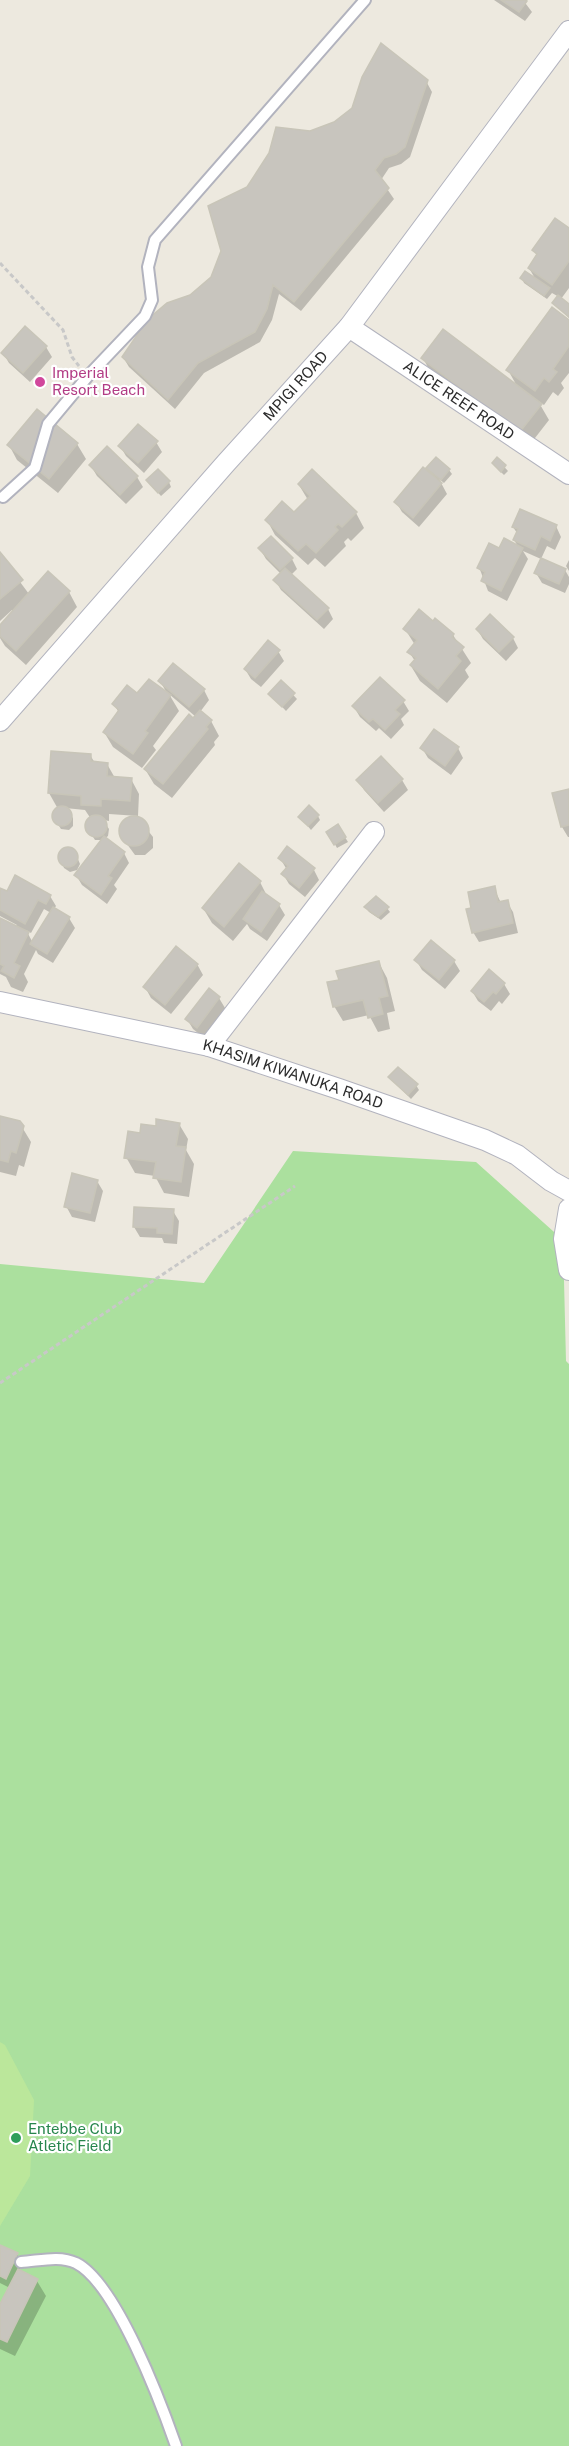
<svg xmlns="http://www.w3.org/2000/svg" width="569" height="2446" font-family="'Public Sans',sans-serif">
  <rect width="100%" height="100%" fill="#ede9df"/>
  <path fill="#abe09e" d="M293,1151L476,1162L563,1240L566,1361L569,1364V2446H0V1264L204,1283Z"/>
  <path fill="#bbe79b" d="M0,2042L5,2045L34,2100L30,2176L0,2226Z"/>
  <path fill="#0003" fill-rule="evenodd" d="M494,0H523L532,12L525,21Z
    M426,81L432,92L410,157L401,164L389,168L381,180L394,199L301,311L279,294L272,320L260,342L204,373L175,409L129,367L123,357L212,278L248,188L310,133Z
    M569,230V288L561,299L569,306V318L554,303L559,297L552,293L547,299L524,283L522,278L537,282L529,268L537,256L534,250Z
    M569,321V373L561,383L564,388L558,396L553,392L544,405L538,401L549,420L528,447L431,373L423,358L518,388L508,370Z
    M25,329L46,347L52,357L30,382L9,363L3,353Z
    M37,411L77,444L86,459L58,493L17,460L9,445Z
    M156,442L162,452L144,473L126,456L120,446Z
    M497,459L508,471L504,475L493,464Z
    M91,466L137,477L143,487L126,504L97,476Z
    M428,468L449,470L452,474L444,483L439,479L447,494L419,527L402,512L396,502L434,477Z
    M169,482L171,487L161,496L151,485Z
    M299,485L356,513L364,528L351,541L348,538L344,542L346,546L325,567L315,558L308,565L275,535L267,520L294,514L308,500Z
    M556,526L561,537L555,550L547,546L541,559L523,551L528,559L507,601L488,591L479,567L500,550L519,548L514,540L517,533L513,527Z
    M260,549L292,559L297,569L291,575L328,609L333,619L324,629L281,590L275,580L281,574L266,559Z
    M0,555L29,594L69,592L77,607L26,665L5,646L0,638V627L14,612L12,610L0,621Z
    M569,560V571L566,566Z
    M565,570L569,577V584L565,593L542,583L536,573Z
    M434,623L453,635L471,663L465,670L469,677L447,703L420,681L411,666L415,661L409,652L415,645L405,629Z
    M477,629L513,638L518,648L506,661L483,639Z
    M278,651L284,661L261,687L251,679L245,669Z
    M160,681L204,690L209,700L200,712L211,721L219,736L214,742L215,745L172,798L154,784L145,769L196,717L169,694L179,711L153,746L156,750L142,768L113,747L104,732L119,713L114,704L138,695H168Z
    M281,682L297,699L286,711L270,694Z
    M403,701L409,711L401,719L404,725L391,739L379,728L376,731L360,717L354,707Z
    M422,748H458L463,758L451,775L428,758Z
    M90,755L95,763L107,764L115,778L131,779L139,794L138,816L109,814V821L103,820L109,829L108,836L104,839L124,853L129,863L114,885L117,889L107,904L82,885L76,875L103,840H95L88,829V822L91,819L85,810L65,808L73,818V826L69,830L61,829L53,817L58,809L49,793Z
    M358,780H402L408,790L384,812L364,790Z
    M569,791V837H568L562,827L554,794Z
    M318,816L320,820L311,830L300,817Z
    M129,818L139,819L153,837V848L145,855H135L121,836V825Z
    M338,826L348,842L337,848L328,832Z
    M69,848L75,852L80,864L77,870L70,872L64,868L59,856L63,850Z
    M280,858L314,870L319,880L305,897L289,884L283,874L287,870Z
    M260,882L268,898L279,905L285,915L267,941L250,929L247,924L233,941L212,923L203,908Z
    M494,888L501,903L507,902L513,912L518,933L479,942L473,932V909Z
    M0,890L7,893L50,896L56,906L54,909L69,918L75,928L53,963L38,954L36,950L24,974L28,982L23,992L11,987L6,977L0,974V920L15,927L17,925L0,916ZM44,909L51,913L33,943L26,930L31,933Z
    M366,908H387L390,912L381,920L369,912Z
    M431,942L454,961L460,971L445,989L422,970L416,960Z
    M379,963L387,978L395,1011L387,1013L390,1029L378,1032L369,1015L343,1021L334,1006L340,981Z
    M197,964L203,975L171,1014L151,998L145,987Z
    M489,971L504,984L510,994L502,1004L499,1001L491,1011L478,1001L472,991Z
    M219,998L225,1008L203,1037L193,1029L187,1019Z
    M390,1078L416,1085L419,1090L411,1099Z
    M0,1118L22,1127L31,1142L24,1167L19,1165L16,1176L0,1172Z
    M179,1124L188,1139L186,1150L194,1164L189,1197L164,1193L155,1176L135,1173L126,1157L141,1134L157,1127Z
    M97,1181L103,1191L95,1222L72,1217L66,1206Z
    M173,1211L179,1221L177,1244L164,1243L162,1238L140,1237L134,1227Z
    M0,2247L17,2254L22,2264L19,2271L37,2281L46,2296L15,2356L0,2349V2307L10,2288L0,2283Z"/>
  <path fill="#c8c5be" stroke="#c8c5b8" stroke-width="1.5" d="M501,0H525L527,1L519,12Z
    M381,43L428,80L405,147L396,154L384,158L375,170L389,188L294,302L273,285L267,309L255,332L198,363L168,400L122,357L148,319L167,303L190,295L211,277L221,251L208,206L247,187L269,153L276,127L310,131L334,122L352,108L362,77Z
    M555,218L569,228V261L552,285L528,268L537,254L532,250Z
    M525,271L550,288L544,296L520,278Z
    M558,295L569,304V317L552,303Z
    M552,307L569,320V346L553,369L557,372L549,382L544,378L535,391L506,370Z
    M25,326L47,346L23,373L1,353Z
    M443,329L542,404L519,433L421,358Z
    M37,409L78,443L49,479L7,445Z
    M138,424L158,441L138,463L118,446Z
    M107,446L138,476L120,495L89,465Z
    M436,457L450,469L441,480L426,468Z
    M497,457L506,465L501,472L492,463Z
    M423,467L442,483L413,518L394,502Z
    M158,469L170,481L158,493L146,480Z
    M312,469L357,512L342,527L338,524L335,527L338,530L316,553L306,544L298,551L265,520L282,501L294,512L310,496L298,484Z
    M520,509L557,525L550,541L541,536L535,550L513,540L518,529L512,527Z
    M271,536L293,558L280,570L258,548Z
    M504,538L523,548L501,591L481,581L485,572L477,568L489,543L499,548Z
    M0,552L23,580L0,599Z
    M541,558L566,569L559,584L534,573Z
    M285,568L329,608L317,620L273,580Z
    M48,571L70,591L16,651L0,636V625Z
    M419,609L433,621L435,618L454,634L452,637L464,647L456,656L461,661L438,689L410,665L416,658L407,652L417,640L403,629Z
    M490,614L514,637L499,652L476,629Z
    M268,640L280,650L255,678L244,669Z
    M173,663L205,689L189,707L158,681Z
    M380,677L405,700L395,710L400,714L385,730L373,719L369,722L352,706Z
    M149,679L171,695L145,731L148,733L133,754L103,732L119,710L112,704L127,685L137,693Z
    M281,680L295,693L282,707L268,694Z
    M200,710L212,720L206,727L208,729L163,784L144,769L189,714L193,718Z
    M434,729L459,747L445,766L420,748Z
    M51,751L91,754V761L108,763L107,776L132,778L130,801L101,799V806L81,805V796L48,793Z
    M381,756L403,779L378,803L356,780Z
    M569,789V825L561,827L552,793Z
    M309,805L319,815L308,826L298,817Z
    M52 816a10 10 0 1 1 20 0a10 10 0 1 1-20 0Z
    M85 826a11 11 0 1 1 22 0a11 11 0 1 1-22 0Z
    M119 831a15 15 0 1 1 30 0a15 15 0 1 1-30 0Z
    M338,824L346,837L334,845L326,832Z
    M104,836L125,852L108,876L112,878L101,895L74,875Z
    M287,846L315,868L299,888L281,874L288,866L278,858Z
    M58 857a10 10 0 1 1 20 0a10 10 0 1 1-20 0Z
    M239,863L261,881L224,927L202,908Z
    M15,875L51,895L46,904L38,900L25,924L0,910V888L7,891Z
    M495,886L498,902L508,900L513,923L472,933L466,909L471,908L468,892Z
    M262,891L280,904L261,932L243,919Z
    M376,896L389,907L378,917L364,907Z
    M53,907L70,917L47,954L30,944Z
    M0,918L29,932L14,963L20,966L14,978L1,971L4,966L0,964Z
    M431,940L455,960L439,980L414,960Z
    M176,946L198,964L165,1005L143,987Z
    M379,961L388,996L379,998L383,1014L368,1018L363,1000L333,1007L327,982L339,980L336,971Z
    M489,969L505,983L496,994L493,992L484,1002L471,991Z
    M209,988L220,997L197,1028L185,1019Z
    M398,1067L418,1084L408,1095L388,1077Z
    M0,1116L20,1121L24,1126L16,1153L11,1151L8,1162L0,1160Z
    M156,1119L180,1123L176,1146L186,1147L181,1182L153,1178L156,1162L124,1158L128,1131L140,1133L141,1124L156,1126Z
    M72,1173L98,1180L90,1213L64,1207Z
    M134,1207L174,1209L172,1234L157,1233V1228L133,1227Z
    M0,2245L18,2253L6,2279L0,2276Z
    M18,2269L38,2279L7,2342L0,2339V2304Z"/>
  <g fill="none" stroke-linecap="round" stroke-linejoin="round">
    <defs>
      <path id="lane" d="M3,497L35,468L48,424L88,376L145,316L152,300L148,267L155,240L365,0
        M21,2262C39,2261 59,2255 76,2263C116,2283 161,2403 176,2446"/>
      <g id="street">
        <path id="s1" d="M349,327L569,474"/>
        <path id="s2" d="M0,721L226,463L349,327L569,31"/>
        <path id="s3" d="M0,1002L209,1046L339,1089L485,1140L517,1155L551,1181L569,1191"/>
        <path d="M209,1046L374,832"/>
        <path d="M569,1209L564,1239L569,1270"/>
      </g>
    </defs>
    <use href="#lane" stroke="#b2b3be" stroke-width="14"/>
    <use href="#street" stroke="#b2b3be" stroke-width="22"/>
    <path stroke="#c8c8c8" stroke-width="3" stroke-dasharray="4.5 3" stroke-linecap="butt" d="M0,263L63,330L72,357L79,366
      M0,1383L295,1186"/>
    <use href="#lane" stroke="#fff" stroke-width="10"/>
    <use href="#street" stroke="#fff" stroke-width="20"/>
  </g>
  <circle fill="#d1479c" stroke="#fff" stroke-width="2" cx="40" cy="382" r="6"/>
  <circle fill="#2e9e5b" stroke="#fff" stroke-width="2" cx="16" cy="2138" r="6"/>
  <g text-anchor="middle" stroke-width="4.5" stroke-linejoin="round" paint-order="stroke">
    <g font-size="15" fill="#b23c85" stroke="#fff" text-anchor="start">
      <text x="52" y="378">Imperial<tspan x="52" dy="17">Resort Beach</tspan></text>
    </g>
    <g font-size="15" fill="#2c2c2c" stroke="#fff">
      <text dy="5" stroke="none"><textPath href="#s2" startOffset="447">MPIGI ROAD</textPath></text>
      <text dy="5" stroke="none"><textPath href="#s1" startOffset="132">ALICE REEF ROAD</textPath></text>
      <text dy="5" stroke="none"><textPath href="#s3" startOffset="302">KHASIM KIWANUKA ROAD</textPath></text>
    </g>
    <g font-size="15" fill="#27864d" stroke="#fff" text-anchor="start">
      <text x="28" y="2134">Entebbe Club<tspan x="28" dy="17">Atletic Field</tspan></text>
    </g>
  </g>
</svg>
